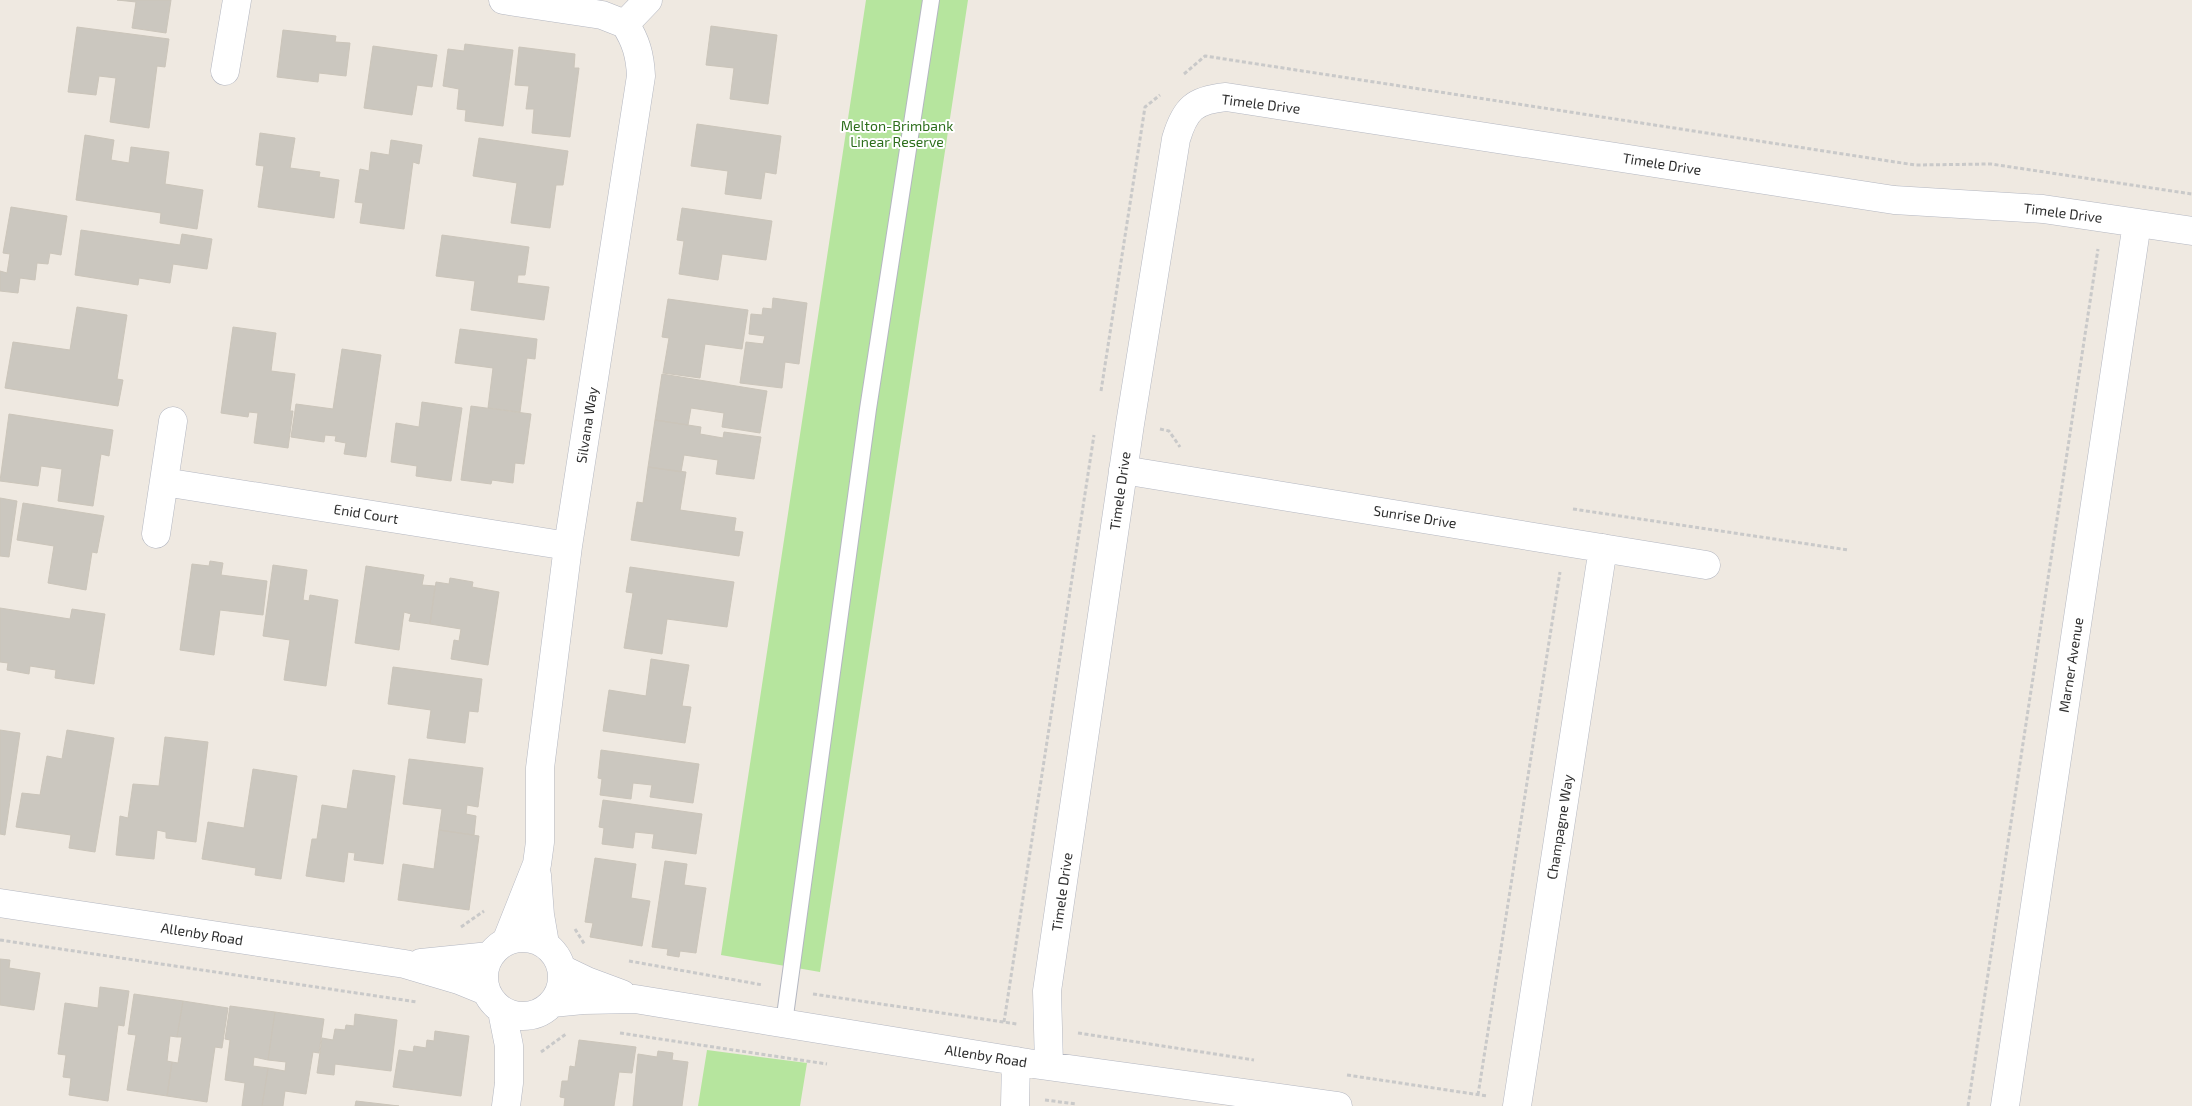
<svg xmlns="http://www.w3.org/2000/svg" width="2192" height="1106" font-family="'Exo 2',sans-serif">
  <rect width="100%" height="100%" fill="#efe9e1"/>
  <path fill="#b6e59e" d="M866,0H968L820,972L721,955Z
    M707,1050L807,1063L800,1106H698Z"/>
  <path fill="#cbc7bf" stroke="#cbc5ba" d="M117,0H171L166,33L132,28L136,2Z
    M711,26L777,35L768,104L730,99L734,68L706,65Z
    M77,27L169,39L165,67L157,66L149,128L110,122L116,78L99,76L96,95L68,92Z
    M283,30L336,36L335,42L350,43L346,76L319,73L318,82L277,77Z
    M465,44L513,50L503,126L465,121L466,110L457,109L459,89L443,86L448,49L464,51Z
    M373,46L437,55L432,87L417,85L412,115L364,108Z
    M519,47L575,54L574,68H579L570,137L532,133L534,109H526L529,86L515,85Z
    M697,124L781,136L776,174L765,172L761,199L725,194L728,171L691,166Z
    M260,133L295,138L290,168L320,172L319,177L339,180L334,218L258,207L264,166L256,165Z
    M85,135L114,140L111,160L129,163L131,147L169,152L165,184L203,190L197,229L160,223L161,213L76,200Z
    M479,138L568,151L563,185H556L550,228L511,223L517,183L473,176Z
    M391,140L422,145L419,164L413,162L404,229L360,223L363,203L355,202L360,169L369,171L371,152L389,155Z
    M11,207L67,216L61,255L50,253L48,264L37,263L35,280L20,278L18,293L0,291V271L7,273L10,254L3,253Z
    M682,208L772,221L766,260L722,254L718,280L679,274L684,241L677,240Z
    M81,230L180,245L182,234L212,239L207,269L173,264L170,283L139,278L138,285L75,275Z
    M442,235L529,247L525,275H518L517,283L549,287L544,320L471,310L475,281L436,276Z
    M773,298L807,303L799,364L785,362L782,388L740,383L746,342L763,344L765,336L749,334L751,314L762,315L763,308L772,309Z
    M668,299L748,310L742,349L705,344L700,378L663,373L669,338L662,337Z
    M77,307L127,315L117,379L123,380L118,406L5,388L13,342L70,350Z
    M233,327L276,333L271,371L295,374L290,411H293L288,448L254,443L258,413L249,412L248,417L221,413Z
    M460,329L537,339L535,359L527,358L520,412L488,408L493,368L455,363Z
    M342,349L381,355L366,457L344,454L346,443L335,441L336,436L325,435L324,442L291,437L296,404L333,409Z
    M662,374L767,391L760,433L722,427L724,413L691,408L688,425L655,420Z
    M422,402L462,408L451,481L416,476L417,466L391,462L396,423L419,427Z
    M471,406L531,414L524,464L515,463L513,483L492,480L491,484L461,480Z
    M9,414L113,430L109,456L101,454L93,506L58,501L62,469L41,466L38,486L0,481Z
    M655,420L701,427L700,434L723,438L724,432L761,437L754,479L716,474L718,460L684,455L681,472L648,467Z
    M648,467L686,472L680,510L736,518L734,531L743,532L739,556L631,540L637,502L643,503Z
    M0,498L17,501L9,557L0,556Z
    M23,503L104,516L97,553L92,552L86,590L48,583L54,546L17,540Z
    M210,561L223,563L221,575L267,581L263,615L220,610L214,655L180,650L192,564L209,566Z
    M273,565L307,570L303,600L309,601L310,595L338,600L326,686L284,680L290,640L263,636Z
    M366,566L424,575L422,585L435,586L430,624L409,621L411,614L404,612L399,650L355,643Z
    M630,567L734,582L727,627L667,619L662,654L624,648L633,593L626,592Z
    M450,578L473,582L472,587L499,592L488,665L451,659L454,640L459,641L461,629L430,624L436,582L449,584Z
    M0,608L70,619L72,609L105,614L94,684L55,678L56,670L30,666L29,674L7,670L8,663L0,662Z
    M651,659L689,665L682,706L691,707L685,743L603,731L609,690L646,696Z
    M393,667L482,679L478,712L469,711L465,743L427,738L431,710L388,704Z
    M0,730L20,733L5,835L0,834Z
    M67,730L114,738L95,852L69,848L71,835L16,827L22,793L40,795L47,756L62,759Z
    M165,737L208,742L196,842L166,838V832L157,830L154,859L116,855L120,816L128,818L133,784L159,786Z
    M601,750L699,764L693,803L650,797L652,785L633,783L631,799L600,795L602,779L598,778Z
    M409,759L483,768L478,807L467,805L466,814L476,816L474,835L439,830L442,809L403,804Z
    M253,769L297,776L281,879L255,875L256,868L202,859L208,822L244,828Z
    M353,770L395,776L383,864L354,860L355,853L348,852L344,882L306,876L312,839H317L322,805L347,809Z
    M603,800L702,814L696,854L652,848L654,834L635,832L633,848L602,844L604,828L599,827Z
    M439,830L479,836L469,910L398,900L403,864L434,869Z
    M595,858L636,864L631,898L650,901L642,946L590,937L593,923L585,922Z
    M665,861L687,864L684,885L706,888L696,953L680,951L679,957L667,955L668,949L652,947Z
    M0,959L10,960L9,968L40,973L34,1010L0,1005Z
    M100,987L129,991L124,1026L118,1025L108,1101L69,1095L71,1078L63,1077L66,1055L58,1054L65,1003L98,1008Z
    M134,994L183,1001L177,1037L170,1036L167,1061L172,1062L167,1096L127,1090L136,1035L128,1034Z
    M183,1001L228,1008L222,1048L215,1047L207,1102L167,1096L172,1062L178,1063L182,1037H177Z
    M230,1006L275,1012L268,1060L254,1057L253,1066L268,1068L262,1106H242L245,1083L225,1080L230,1040L225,1039Z
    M275,1012L324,1019L319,1053L313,1052L306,1094L285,1091L283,1106H262L268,1068L285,1071L286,1062L268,1060Z
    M355,1014L397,1020L391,1071L335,1064L334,1075L317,1073L322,1038L333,1040L335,1029L345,1030L346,1025L354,1026Z
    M435,1031L469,1036L461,1096L393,1087L399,1050L413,1052L414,1046L426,1048L427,1040L434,1041Z
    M579,1040L636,1047L632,1073L619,1072L614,1106H564L565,1098L560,1097L562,1081H568L570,1066L575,1067Z
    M658,1051L673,1053L672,1060L688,1062L682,1106H633L638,1054L657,1057Z
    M356,1101L399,1106H355Z"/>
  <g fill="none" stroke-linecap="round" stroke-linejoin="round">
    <defs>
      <path id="lane" d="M784,1023L868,409L931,0"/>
      <path id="street" d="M503,0L602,15L625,24
        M225,71L237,0
        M1123,470L1706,565
        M164,482L568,546
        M156,534L173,421
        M537,875L540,915L545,944
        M0,903L405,964L459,980L486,991
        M484 977a39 39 0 1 1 78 0a39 39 0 1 1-78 0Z
        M506,942L537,864L540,842V768L568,546L641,76C640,55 636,41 625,24L648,0
        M421,963L490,956
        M562,969L587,981L622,994
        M552,1003L583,1000L635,999L1040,1065L1338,1106
        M502,1011L509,1046V1083L506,1106
        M1049,1065L1047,991L1130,424L1176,139C1185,109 1194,100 1226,97L1894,200L2043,209L2192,231
        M1015,1106L1016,1061
        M1517,1106L1603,548
        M2005,1106L2137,223"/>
    </defs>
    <use href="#lane" stroke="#b4b7c1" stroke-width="18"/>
    <use href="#street" stroke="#b4b7c1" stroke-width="29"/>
    <path stroke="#c9c9c9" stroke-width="3" stroke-dasharray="4 2.5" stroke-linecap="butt" d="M1184,74L1205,56L1915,165L1991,164L2192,194
      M1101,391L1145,107L1160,95
      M1160,429L1169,431L1180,447
      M1573,509L1848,550
      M461,927L484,911
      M575,929L585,945
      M0,940L417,1002
      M629,961L763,985
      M813,994L1017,1024
      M1004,1022L1094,435
      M620,1033L827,1064
      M1078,1033L1254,1060
      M541,1052L566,1034
      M1347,1075L1487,1096
      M1478,1095L1560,572
      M1045,1100L1076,1104
      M1968,1106L2098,249"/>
    <use href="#lane" stroke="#fff" stroke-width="16"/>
    <use href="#street" stroke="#fff" stroke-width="28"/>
  </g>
  <g text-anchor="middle" stroke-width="4" stroke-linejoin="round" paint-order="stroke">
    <g font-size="14" fill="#2e2e2e" stroke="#fff">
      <text transform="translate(1261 104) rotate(7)" y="5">Timele Drive</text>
      <text transform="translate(1662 164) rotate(9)" y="5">Timele Drive</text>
      <text transform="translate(2063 213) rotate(7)" y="5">Timele Drive</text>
      <text transform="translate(587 425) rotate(-81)" y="5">Silvana Way</text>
      <text transform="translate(1120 491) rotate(-82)" y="5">Timele Drive</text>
      <text transform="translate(366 514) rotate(9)" y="5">Enid Court</text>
      <text transform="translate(1415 517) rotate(9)" y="5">Sunrise Drive</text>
      <text transform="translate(2071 665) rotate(-81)" y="5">Marner Avenue</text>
      <text transform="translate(1560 827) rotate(-81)" y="5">Champagne Way</text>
      <text transform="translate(1062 892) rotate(-82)" y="5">Timele Drive</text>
      <text transform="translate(202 934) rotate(9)" y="5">Allenby Road</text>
      <text transform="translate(986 1056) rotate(9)" y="5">Allenby Road</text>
    </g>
    <g font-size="14" fill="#2c6e1b" stroke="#fff">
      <text x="897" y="131">Melton-Brimbank<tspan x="897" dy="16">Linear Reserve</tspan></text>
    </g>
  </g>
</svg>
